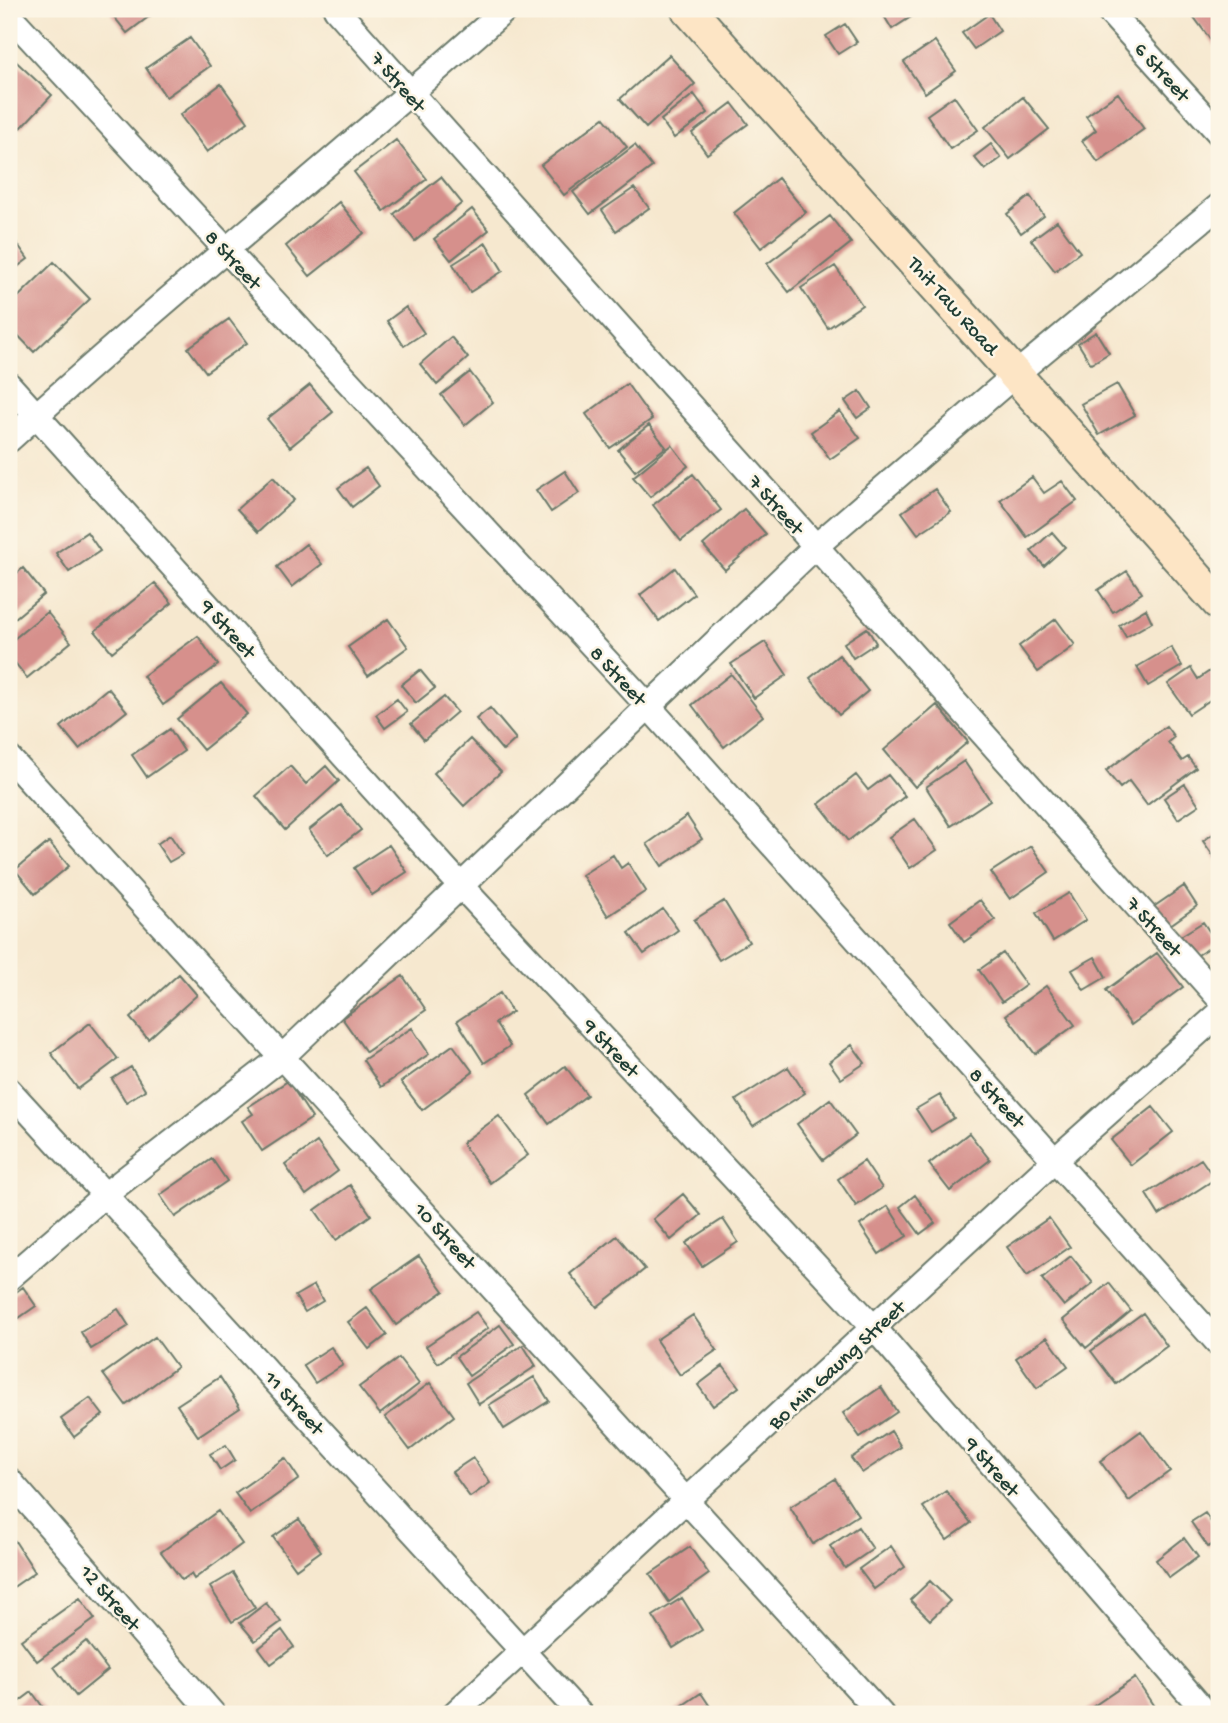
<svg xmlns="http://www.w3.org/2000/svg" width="1228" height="1723" font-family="'Gochi Hand',sans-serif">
  <rect width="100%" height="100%" fill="#fcf5e5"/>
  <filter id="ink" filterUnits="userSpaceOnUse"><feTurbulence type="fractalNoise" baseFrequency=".0143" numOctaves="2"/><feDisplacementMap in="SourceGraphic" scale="14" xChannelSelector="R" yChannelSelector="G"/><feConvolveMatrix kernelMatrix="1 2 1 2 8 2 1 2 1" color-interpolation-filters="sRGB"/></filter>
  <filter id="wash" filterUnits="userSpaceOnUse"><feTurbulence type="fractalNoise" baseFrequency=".00686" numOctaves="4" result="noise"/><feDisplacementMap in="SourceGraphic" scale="28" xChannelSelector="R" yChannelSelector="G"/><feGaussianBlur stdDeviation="1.57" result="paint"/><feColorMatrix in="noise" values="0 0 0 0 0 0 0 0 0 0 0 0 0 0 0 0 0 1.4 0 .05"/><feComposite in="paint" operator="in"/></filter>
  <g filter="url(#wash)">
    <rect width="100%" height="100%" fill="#f6e8cf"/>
    <g id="blocks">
      <path fill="#d6908c" d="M108,9H159L127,33Z
        M885,9H909L914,15L892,29L881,11Z
        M1188,9H1219V42L1215,46Z
        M989,14L1000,31L974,49L962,33Z
        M845,24L857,42L838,54L826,36Z
        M190,38L210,66L166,97L146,68Z
        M935,41L956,71L925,93L904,62Z
        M9,55L52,95L21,128L9,116Z
        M669,55L695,84L646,128L620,99Z
        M221,84L248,122L207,152L180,115Z
        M1118,93L1144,129L1098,162L1082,141L1096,130L1086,116Z
        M694,94L708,113L674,138L661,120Z
        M954,96L978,130L950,149L927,115Z
        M1023,97L1049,129L1010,159L985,127Z
        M732,103L748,124L707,154L692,133Z
        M604,118L627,147L564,195L541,165Z
        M396,140L427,179L384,211L354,172Z
        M991,144L1001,158L985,170L974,157Z
        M635,145L652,167L590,214L573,192Z
        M441,177L462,203L415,241L394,214Z
        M778,178L806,212L761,248L734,213Z
        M634,188L649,208L616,231L602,210Z
        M1030,196L1044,216L1021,233L1007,214Z
        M339,202L364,233L310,276L286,246Z
        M472,209L489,230L451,260L434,239Z
        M830,216L851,243L789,292L767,264Z
        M1057,221L1080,252L1055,271L1031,240Z
        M9,232L28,259L9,273Z
        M486,243L503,271L470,292L453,264Z
        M54,262L90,299L34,352L9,326V306Z
        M835,266L862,305L828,328L801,288Z
        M406,307L424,333L404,346L387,321Z
        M229,319L247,343L206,372L188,348Z
        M1096,332L1109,353L1091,364L1078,343Z
        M451,337L468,358L437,385L420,364Z
        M470,372L493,402L465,425L441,395Z
        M627,384L652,419L610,448L586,414Z
        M1117,384L1135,415L1099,435L1081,404Z
        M310,385L333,412L290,447L267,419Z
        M860,391L871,408L857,418L845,401Z
        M840,411L860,438L830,459L811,432Z
        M649,425L666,447L635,471L618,450Z
        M672,445L688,466L650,497L633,477Z
        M366,468L379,486L352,507L338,488Z
        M565,471L579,493L551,512L536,490Z
        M693,474L721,510L681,541L653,505Z
        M273,477L294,500L258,532L237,509Z
        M1032,477L1044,493L1062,481L1077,501L1027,537L1000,500Z
        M935,489L951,512L918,534L902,512Z
        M744,509L766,534L725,570L703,545Z
        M87,532L100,551L69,572L56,553Z
        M1052,532L1065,547L1044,566L1031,551Z
        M306,544L322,564L292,587L277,567Z
        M23,568L44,594L9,623V580Z
        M675,568L694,594L659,621L640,595Z
        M1127,571L1142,593L1113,612L1098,590Z
        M155,583L172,603L112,652L95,631Z
        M1146,609L1152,622L1126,637L1119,625Z
        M47,612L71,642L27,678L9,655V643Z
        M388,619L408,647L368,676L348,647Z
        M1056,619L1075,645L1038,672L1019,646Z
        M867,628L876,643L853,658L844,643Z
        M198,636L218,665L163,705L143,676Z
        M765,642L787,675L754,698L731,664Z
        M1171,647L1182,666L1148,686L1137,667Z
        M839,655L868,691L839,715L810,678Z
        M1191,668L1198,679L1210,671L1219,685V694L1189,714L1168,684Z
        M420,670L435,688L416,703L401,685Z
        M731,674L763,716L724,747L692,705Z
        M221,683L247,714L203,750L177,719Z
        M108,688L127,711L79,749L61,727Z
        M444,697L457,712L424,740L411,724Z
        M397,699L407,712L385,728L376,715Z
        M937,705L968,742L915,787L884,750Z
        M490,708L516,739L503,751L476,719Z
        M1166,726L1174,737L1168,742L1182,761L1188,757L1196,768L1147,805L1129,781L1120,788L1106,771Z
        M170,729L184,751L147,777L132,755Z
        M470,739L501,772L464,806L434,773Z
        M964,761L990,800L951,826L926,787Z
        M290,766L306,784L326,766L339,781L285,830L256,796Z
        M856,775L868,790L888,775L905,796L848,841L819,804Z
        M1185,784L1199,805L1178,819L1164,798Z
        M341,805L361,830L328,855L309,830Z
        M687,816L702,839L662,866L647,844Z
        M915,819L937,850L910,868L889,837Z
        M1219,830V864L1203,841Z
        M170,835L183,854L169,862L157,844Z
        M49,842L69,866L35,894L15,870Z
        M389,845L407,872L372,895L354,868Z
        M1031,846L1049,872L1010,899L991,872Z
        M613,855L621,868L628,863L646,891L608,916L582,875Z
        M1184,886L1197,906L1163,930L1149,910Z
        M1069,893L1086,920L1053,941L1036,913Z
        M980,900L995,920L964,942L950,922Z
        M724,901L749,942L719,960L694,920Z
        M663,909L678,930L644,954L629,933Z
        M1203,922L1217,943L1193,958L1179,937Z
        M1003,953L1026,985L1002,1002L979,970Z
        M1157,953L1183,987L1131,1025L1106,990Z
        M1095,957L1106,977L1084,990L1072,970Z
        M179,974L197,995L148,1039L130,1018Z
        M403,976L426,1010L366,1052L342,1018Z
        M1046,986L1075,1025L1035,1054L1006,1015Z
        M500,993L512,1012L495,1023L510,1046L484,1063L457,1021Z
        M90,1023L118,1059L78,1089L51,1053Z
        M412,1028L429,1054L381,1087L363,1060Z
        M453,1045L473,1072L422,1110L401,1082Z
        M852,1045L865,1063L841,1079L829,1062Z
        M565,1066L587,1095L549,1124L528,1095Z
        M131,1067L145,1090L126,1102L112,1079Z
        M788,1067L805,1093L753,1126L736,1100Z
        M288,1081L312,1118L262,1151L242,1121L253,1114L248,1107Z
        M940,1095L954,1118L931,1132L916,1109Z
        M830,1099L856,1135L823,1160L797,1124Z
        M1153,1107L1173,1132L1131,1165L1111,1140Z
        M499,1116L528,1155L490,1183L462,1143Z
        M969,1133L990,1160L950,1191L929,1164Z
        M317,1142L338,1171L306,1195L285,1165Z
        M212,1159L227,1181L175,1217L160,1195Z
        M1201,1159L1215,1179L1159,1215L1146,1194Z
        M864,1161L882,1188L856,1206L838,1179Z
        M350,1185L371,1215L336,1240L315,1210Z
        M683,1194L701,1215L671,1240L653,1219Z
        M915,1195L935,1223L920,1234L900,1207Z
        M888,1206L907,1236L879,1254L860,1225Z
        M1049,1218L1070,1247L1027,1276L1007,1247Z
        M723,1219L738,1242L702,1266L686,1243Z
        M617,1236L645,1269L597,1307L570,1274Z
        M419,1256L444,1291L396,1325L371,1289Z
        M1071,1256L1093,1283L1064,1306L1042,1279Z
        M1109,1283L1131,1311L1086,1348L1063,1320Z
        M314,1285L323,1301L305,1312L295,1296Z
        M23,1287L36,1306L16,1320L9,1310V1297Z
        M367,1308L387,1335L369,1349L348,1322Z
        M118,1309L129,1326L91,1349L81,1332Z
        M476,1312L488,1328L438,1363L426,1346Z
        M1143,1313L1167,1346L1116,1384L1091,1351Z
        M693,1315L717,1350L680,1375L656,1340Z
        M500,1325L514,1344L469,1376L456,1357Z
        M155,1337L177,1367L126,1405L103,1374Z
        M1047,1337L1068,1366L1037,1388L1016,1358Z
        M523,1345L536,1366L479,1404L466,1383Z
        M331,1347L343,1365L315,1383L303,1365Z
        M399,1358L419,1384L380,1414L359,1387Z
        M723,1366L739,1387L713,1406L698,1385Z
        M220,1377L240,1408L198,1436L177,1405Z
        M534,1377L549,1401L504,1429L489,1405Z
        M430,1383L454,1416L410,1450L385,1417Z
        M881,1387L897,1412L860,1437L843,1413Z
        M90,1398L103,1415L74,1437L61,1419Z
        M891,1431L901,1447L862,1473L851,1458Z
        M1141,1431L1170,1471L1129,1501L1100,1461Z
        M226,1445L235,1460L220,1470L210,1454Z
        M285,1458L299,1479L250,1514L235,1493Z
        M473,1458L490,1483L470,1497L452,1472Z
        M835,1479L858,1515L813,1544L790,1507Z
        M946,1491L971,1523L947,1540L923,1507Z
        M218,1511L242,1544L194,1579L191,1574L182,1580L161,1552Z
        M1205,1513L1219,1534V1540L1208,1547L1191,1522Z
        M299,1519L321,1551L296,1569L273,1537Z
        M858,1527L873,1549L845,1568L830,1546Z
        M1184,1538L1198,1557L1169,1578L1156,1560Z
        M15,1541L35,1572L9,1590V1546Z
        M891,1546L905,1567L874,1589L859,1569Z
        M690,1547L709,1574L669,1602L650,1574Z
        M233,1573L255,1608L232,1622L210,1587Z
        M930,1581L950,1601L930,1620L910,1600Z
        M80,1598L95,1619L37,1661L21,1640Z
        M682,1598L702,1630L673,1648L653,1616Z
        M266,1603L281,1622L255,1641L240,1623Z
        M282,1630L294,1647L271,1664L259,1648Z
        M86,1641L108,1670L76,1696L54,1667Z
        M1135,1678L1159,1714H1082Z
        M32,1692L48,1714H9V1709Z
        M701,1693L715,1714H670Z"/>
    </g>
  </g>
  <g filter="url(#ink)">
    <use href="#blocks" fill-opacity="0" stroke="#6a796a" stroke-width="2"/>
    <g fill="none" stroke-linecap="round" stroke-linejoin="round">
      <defs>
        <path id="street" d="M336,9L1219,998
          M1107,9L1219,133
          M9,15L649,707L1219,1344
          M9,385L461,886L875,1329L1207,1714
          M9,440C171,292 342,155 506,9
          M9,758L881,1714
          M9,1090L580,1714
          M9,1278L106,1194L282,1057L815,547L1016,374L1219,206
          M9,1480L213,1714
          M454,1714L1055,1160L1219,1014"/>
        <path id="secondary" d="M688,9L1219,603"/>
      </defs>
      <use href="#street" stroke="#6a796a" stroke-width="28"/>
      <use href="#secondary" stroke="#6a796a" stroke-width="37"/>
      <use href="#street" stroke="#fff" stroke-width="24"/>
      <use href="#secondary" stroke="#fde5c5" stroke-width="33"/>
    </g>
  </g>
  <g text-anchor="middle" stroke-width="5" stroke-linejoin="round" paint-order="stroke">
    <g font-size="21" fill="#1f3d34" stroke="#fcf5e5">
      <text transform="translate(1163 71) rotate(48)" y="7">6 Street</text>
      <text transform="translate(399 81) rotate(49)" y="7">7 Street</text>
      <text transform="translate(234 259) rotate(47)" y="7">8 Street</text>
      <text transform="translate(954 305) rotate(48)" y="7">Thit Taw Road</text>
      <text transform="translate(777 504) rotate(48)" y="7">7 Street</text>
      <text transform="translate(229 628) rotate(48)" y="7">9 Street</text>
      <text transform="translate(619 675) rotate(47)" y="7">8 Street</text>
      <text transform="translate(1155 926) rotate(48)" y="7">7 Street</text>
      <text transform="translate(612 1047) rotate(47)" y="7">9 Street</text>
      <text transform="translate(998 1097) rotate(48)" y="7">8 Street</text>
      <text transform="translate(446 1235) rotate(48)" y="7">10 Street</text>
      <text transform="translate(836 1364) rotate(-43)" y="7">Bo Min Gaung Street</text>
      <text transform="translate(295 1402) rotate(48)" y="7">11 Street</text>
      <text transform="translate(993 1466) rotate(49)" y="7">9 Street</text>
      <text transform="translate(111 1597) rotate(49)" y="7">12 Street</text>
    </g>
  </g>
  <rect width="1228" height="1723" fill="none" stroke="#fcf5e5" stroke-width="35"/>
</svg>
